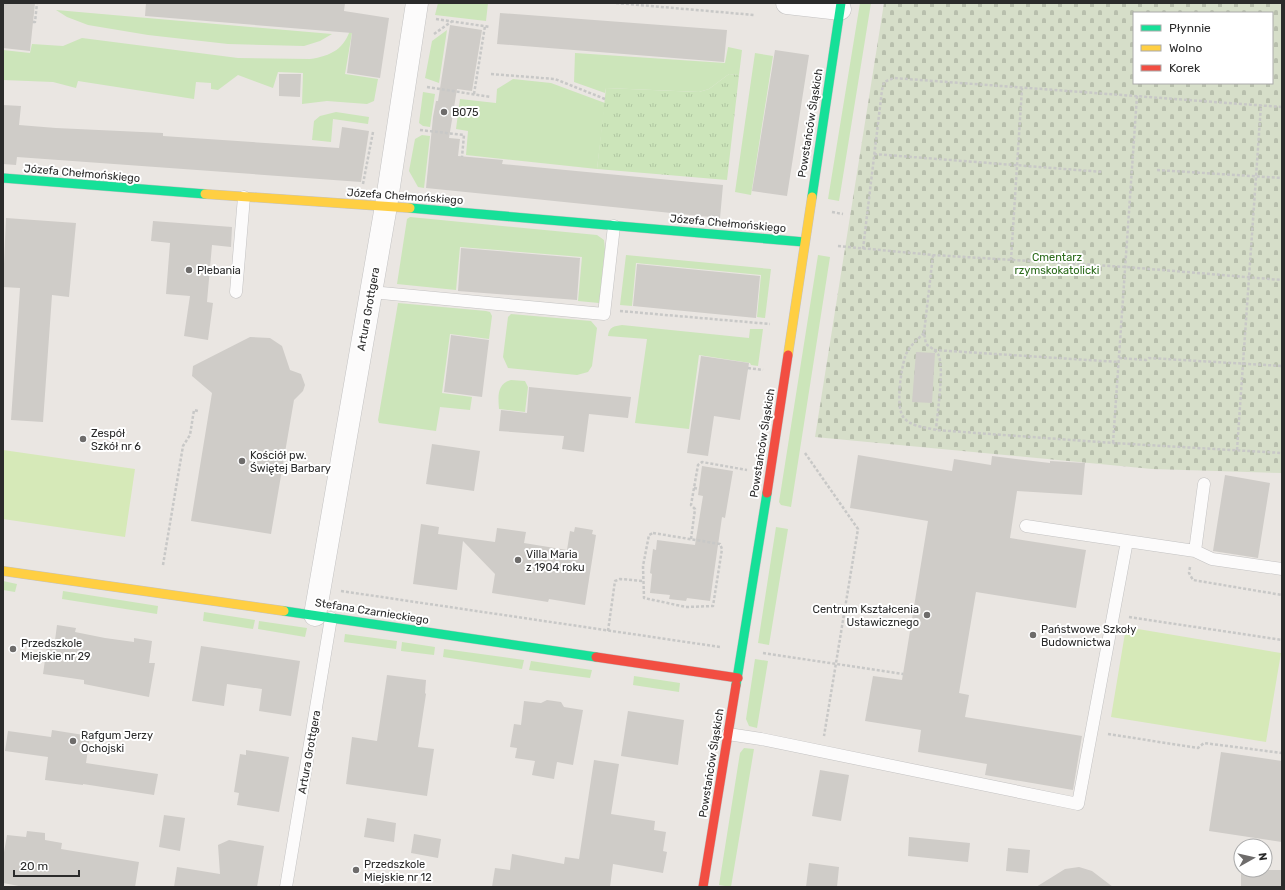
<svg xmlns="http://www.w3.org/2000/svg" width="1285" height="890" font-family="Rubik,sans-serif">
  <defs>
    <pattern id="cemetery-stones" width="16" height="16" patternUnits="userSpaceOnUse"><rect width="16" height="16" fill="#d6dec9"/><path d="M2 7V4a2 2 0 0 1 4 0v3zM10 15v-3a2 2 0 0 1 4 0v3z" fill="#b8bfad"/></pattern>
    <pattern id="park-tufts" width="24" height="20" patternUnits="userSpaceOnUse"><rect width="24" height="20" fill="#cce5ba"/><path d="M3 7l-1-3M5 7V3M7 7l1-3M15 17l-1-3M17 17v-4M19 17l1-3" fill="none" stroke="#afc5a0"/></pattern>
  </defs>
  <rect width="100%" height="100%" fill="#eae6e2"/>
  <path fill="#cce5ba" d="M438,3H488L486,21L435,15Z
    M860,3H871L839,201L828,199Z
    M56,10L332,34L320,41L304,46L228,44L148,35L88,25L67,17Z
    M351,27H353L345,74L378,79L374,101L367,104L327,101L302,104L303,73L278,72L273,88L238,75L218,90L211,89V83L196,82L194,99L78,81L76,88L53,82L3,80V50L30,53L32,44L63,46L82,38L238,58L310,59C331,56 345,49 351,27Z
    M447,30L439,83L425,78L432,41Z
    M728,47L742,50L739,75L729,74L709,89L699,92L606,88L605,93L574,82L575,53L725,63Z
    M755,53L773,56L751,195L735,192Z
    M513,79L551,83L605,103L597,169L466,155L468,131L456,129L460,99L496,103L497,89Z
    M423,92L435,94L430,127L423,126L419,123Z
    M336,112L369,117L368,124L333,119L331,142L312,140L314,121L320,116Z
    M422,135L430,136L424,188L418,187L409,171L415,139Z
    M410,217L597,235L604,240L605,249L599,303L578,301L582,257L460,247L456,290L397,284L407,219Z
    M626,255L771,269L765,318L757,317L761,275L636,263L632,306L620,305Z
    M818,255L830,257L791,507L781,505L779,502Z
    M398,303L486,311L490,312L492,316L489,339L450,334L442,393L472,397L470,410L440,407L436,431L379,423L378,420Z
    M511,314L591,321L597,328L592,366L588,372L577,375L508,368L503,357L508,317Z
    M622,325L749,338L750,329H763L758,366L751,365L750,363L699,355L689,429L635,423L647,339L608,336C609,327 614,326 622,325Z
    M511,380L525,381L528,387L525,412L499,409C498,396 497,384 511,380Z
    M776,527L788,529L769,645L758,643Z
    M3,581L17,584L15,592L3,590Z
    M63,591L158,606L157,614L62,599Z
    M204,612L255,620L253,629L203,621Z
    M259,621L307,628L305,637L258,629Z
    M345,634L397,641L396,649L344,642Z
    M402,642L435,647L434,655L401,651Z
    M444,649L524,660L522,669L443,657Z
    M755,659L768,661L757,728L749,726L746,719Z
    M531,661L592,670L590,678L529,670Z
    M634,676L680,683L679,692L633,685Z
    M744,748L754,749L731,887L719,885L740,753Z"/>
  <path fill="url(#cemetery-stones)" fill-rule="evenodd" d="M884,3H1282V473L1152,469L815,437ZM1134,13H1272V83H1134Z"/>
  <path fill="url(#park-tufts)" d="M729,74L739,75L727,180L597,169L606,88L699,92L709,89Z"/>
  <path fill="#d6e9b8" d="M3,450L135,469L125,537L3,519Z
    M1126,627L1281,653L1266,742L1111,717Z"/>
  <path fill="#cfccc8" d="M3,3H35L30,51L3,48Z
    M146,3H345L344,11L389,18L380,78L347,73L352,33L145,16Z
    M500,13L727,30L724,62L497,44Z
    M450,25L482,30L472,91L457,89L449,138L460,139L458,156L503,160L502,164L723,185L720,218L426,188L433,117L436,101H438Z
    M775,50L809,55L787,196L752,191Z
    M279,74H301L300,97L279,96Z
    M3,105L21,106L19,125L56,128L163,133V136L339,148L342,127L369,131L361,182L17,157L16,165L3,164Z
    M6,218L76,223L69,297L52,295L43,422L11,420L20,288L3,287Z
    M153,221L232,227L231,247L212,245L207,302L213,303L208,340L184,336L190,296L166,294L170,243L151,241Z
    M461,248L580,258L577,300L458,291Z
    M637,264L760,276L756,318L633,306Z
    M451,335L489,340L482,397L444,392Z
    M250,337L270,338L282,346L290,370L301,374L305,385L303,391L294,400L271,534L191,521L212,393L192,376L193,366Z
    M916,352L935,353L932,403L912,402Z
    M701,356L749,363L740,420L714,416L708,456L687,453Z
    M529,387L631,397L628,418L589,414L584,452L562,449L564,436L499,431L501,410L527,413Z
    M432,444L480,451L474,491L426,484Z
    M858,455L952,471L954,459L991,465L992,456L1050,463V461L1085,463L1082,495L1017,491L1010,538L1086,550L1076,608L976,592L959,693L969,695L965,717L1082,736L1073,790L985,775L987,764L918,752L921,730L865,721L873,676L902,680L928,521L850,508Z
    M702,466L733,471L725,518L722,517L710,601L687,598L686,601L669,599L670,595L650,593L652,574L650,573L653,549L656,550L657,540L695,545L703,496L698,495Z
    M1225,475L1270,483L1258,558L1213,551Z
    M421,524L439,527L438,534L495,542L497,528L526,532L524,543L567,550L570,531L574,532L575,527L593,530L592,534L596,535L585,605L549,599L548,602L492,593L495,574L463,541L457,590L413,584Z
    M57,625L76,628L75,632L105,638L134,642V638L152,641L149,663H155L149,697L84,684V680L43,674L47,646L54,648Z
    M201,646L300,661L291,716L259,711L262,689L227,684L224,706L192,701Z
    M387,675L426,680L425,693L426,694L418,747L434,749L427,796L346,784L352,737L377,741Z
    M547,700L561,702L564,707L583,710L573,765L557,762L554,779L532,775L535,761L515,758L517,748L510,747L514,724L521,725L524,701L541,703Z
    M628,711L684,720L678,765L621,756Z
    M52,730L90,736L86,763L158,774L154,795L83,784V785L45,780L48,757L5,751L8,731L51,737Z
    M246,750L289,757L279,812L237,805L239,793L234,792L240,754L246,755Z
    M1221,752L1282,761V842L1209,831Z
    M594,760L619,764L611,814L655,821L654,830L666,832L663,851L667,852L663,873L613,864L610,887H492L495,868L510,870L512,854L564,864L565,857L579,859Z
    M820,770L849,775L841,821L812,816Z
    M164,815L185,818L180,851L159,847Z
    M367,818L396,823L394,842L364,837Z
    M27,831L45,833V840L62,843L61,849L139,862L135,887H24L3,883V858L7,835L26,837Z
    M414,834L441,839L438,858L411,853Z
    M909,837L970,843L968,862L908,856Z
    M229,840L264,846L257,887H174L177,867L220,874L218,845Z
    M1008,848L1030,850L1028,873L1006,871Z
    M809,863L839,867L837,887H806Z
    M1079,867L1092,871L1113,887H1036L1065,869Z
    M1241,870H1282V887H1241Z"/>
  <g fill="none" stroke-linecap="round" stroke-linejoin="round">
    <defs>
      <path id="lane" d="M236,292L244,197
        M371,292L604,314L614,226
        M1127,541L1195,551L1212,559L1282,569
        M1195,551L1204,484
        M728,734L761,739L1078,804L1127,541L1026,526
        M286,887L331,618"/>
      <path id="street" d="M787,3L840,9
        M315,615L386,206L417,3"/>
      <path id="fast" d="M3,178L205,194
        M812,197L841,3
        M410,208L804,242
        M284,611L596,657
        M736,685L767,493"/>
      <path id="slow" d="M205,194L410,208
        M788,355L812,197
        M3,571L284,611"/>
      <path id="jam" d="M767,493L788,355
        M596,657L738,678
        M703,887L736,685"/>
    </defs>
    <use href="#lane" stroke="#c3c2c2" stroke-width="13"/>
    <use href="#street" stroke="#c3c2c2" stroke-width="23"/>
    <use href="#fast" stroke="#c3c2c2" stroke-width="10"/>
    <use href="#slow" stroke="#c3c2c2" stroke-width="10"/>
    <use href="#jam" stroke="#c3c2c2" stroke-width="10"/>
    <path stroke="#c8c8c7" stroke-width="2.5" stroke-dasharray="3 2" stroke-linecap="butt" d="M616,3L754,15
      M436,19L490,27
      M33,22H35L37,3
      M434,34L451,22
      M491,74L555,79L605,99
      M427,87L491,97
      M474,94L485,26
      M420,130L464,135L462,157
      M874,154L1103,172
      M1157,170L1282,178
      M363,184L373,132
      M832,212L843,214
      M838,246L933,255L1126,267L1282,280
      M863,249L882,90L884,82L894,78L1282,107
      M3,251H4
      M933,255L924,333L926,344C930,347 935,350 938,354C945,367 937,414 936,430
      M1011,260L1022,88
      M620,311L770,324
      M924,333C917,340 908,347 905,357C901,370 895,408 904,418C912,427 925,427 936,430L1113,443L1282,453
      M934,350L1119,362
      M1119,358L1146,360L1149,358L1282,366
      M748,368L763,370
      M1113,443L1137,96
      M1237,450L1261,105
      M805,453L858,529L824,736
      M694,488L699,489
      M653,533L720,544L722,549L713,606L686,607L644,598L643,566L649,535Z
      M691,539L695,509L691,505L698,465L702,462L747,470
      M163,565L183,446L190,435L194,410L198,411
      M1190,567L1189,573L1193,580L1282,595
      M341,591L720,647
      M1129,617L1282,640
      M608,631L615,581L620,579L643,581
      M763,653L903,674
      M1108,734L1198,748L1204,743L1282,753"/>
    <use href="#lane" stroke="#fcfbfb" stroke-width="12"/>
    <use href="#street" stroke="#fcfbfb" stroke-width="22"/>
    <use href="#fast" stroke="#16e098" stroke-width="9"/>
    <use href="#slow" stroke="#ffcf43" stroke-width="9"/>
    <use href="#jam" stroke="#f24e42" stroke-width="9"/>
  </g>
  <g fill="#6e6c6b" stroke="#fff" stroke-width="1.5">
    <circle cx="444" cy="112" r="4"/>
    <circle cx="189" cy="270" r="4"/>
    <circle cx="83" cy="439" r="4"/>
    <circle cx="242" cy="461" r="4"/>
    <circle cx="518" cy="560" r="4"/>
    <circle cx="927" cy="615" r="4"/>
    <circle cx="1033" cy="635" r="4"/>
    <circle cx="13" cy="649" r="4"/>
    <circle cx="73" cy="741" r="4"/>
    <circle cx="356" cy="870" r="4"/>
  </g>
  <g text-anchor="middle" stroke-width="4" stroke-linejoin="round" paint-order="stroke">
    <g font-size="11" fill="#2b2b2b" stroke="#fff" text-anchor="start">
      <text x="452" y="116">B075</text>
      <text x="197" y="274">Plebania</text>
      <text x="91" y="437">Zespół<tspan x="91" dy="13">Szkół nr 6</tspan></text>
      <text x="250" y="459">Kościół pw.<tspan x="250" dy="13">Świętej Barbary</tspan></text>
      <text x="526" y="558">Villa Maria<tspan x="526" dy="13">z 1904 roku</tspan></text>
      <text x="919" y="613" text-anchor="end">Centrum Kształcenia<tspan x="919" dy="13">Ustawicznego</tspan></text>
      <text x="1041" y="633">Państwowe Szkoły<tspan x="1041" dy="13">Budownictwa</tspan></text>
      <text x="21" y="647">Przedszkole<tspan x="21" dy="13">Miejskie nr 29</tspan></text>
      <text x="81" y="739">Rafgum Jerzy<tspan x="81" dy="13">Ochojski</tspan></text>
      <text x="364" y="868">Przedszkole<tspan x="364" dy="13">Miejskie nr 12</tspan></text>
    </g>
    <g font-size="11" fill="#2b2b2b" stroke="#fff">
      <text transform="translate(810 123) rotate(-81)" y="4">Powstańców Śląskich</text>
      <text transform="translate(82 173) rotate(5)" y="4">Józefa Chełmońskiego</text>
      <text transform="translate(405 196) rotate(4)" y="4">Józefa Chełmońskiego</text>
      <text transform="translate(728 223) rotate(5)" y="4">Józefa Chełmońskiego</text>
      <text transform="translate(368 309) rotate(-80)" y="4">Artura Grottgera</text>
      <text transform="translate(762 443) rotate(-81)" y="4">Powstańców Śląskich</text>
      <text transform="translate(372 611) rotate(9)" y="4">Stefana Czarnieckiego</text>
      <text transform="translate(309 752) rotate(-80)" y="4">Artura Grottgera</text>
      <text transform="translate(711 763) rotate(-81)" y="4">Powstańców Śląskich</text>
    </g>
    <g font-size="11" fill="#2a6a1a" stroke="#fff">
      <text x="1057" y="261">Cmentarz<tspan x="1057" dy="13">rzymskokatolicki</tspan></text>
    </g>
  </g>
  <rect width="1285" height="890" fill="none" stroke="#2b2b2b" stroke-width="8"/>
  <rect x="1133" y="12" width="140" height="72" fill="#ffffff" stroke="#aaaaaa"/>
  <rect x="1141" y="25" width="20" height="6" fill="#16e098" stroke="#aaaaaa"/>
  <text x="1169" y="32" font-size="12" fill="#2b2b2b">Płynnie</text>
  <rect x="1141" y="45" width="20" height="6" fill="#ffcf43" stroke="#aaaaaa"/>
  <text x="1169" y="52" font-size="12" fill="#2b2b2b">Wolno</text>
  <rect x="1141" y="65" width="20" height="6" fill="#f24e42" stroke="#aaaaaa"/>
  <text x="1169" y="72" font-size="12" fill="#2b2b2b">Korek</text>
  <g transform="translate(1253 858) rotate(82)"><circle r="19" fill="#ffffff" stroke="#aaaaaa"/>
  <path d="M0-3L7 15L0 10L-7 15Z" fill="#6e6c6b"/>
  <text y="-6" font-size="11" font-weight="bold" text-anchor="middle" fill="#2b2b2b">N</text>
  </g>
  <path d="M14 870v6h65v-6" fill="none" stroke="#2b2b2b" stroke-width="2"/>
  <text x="20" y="870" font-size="12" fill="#2b2b2b" stroke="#ffffff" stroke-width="3" paint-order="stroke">20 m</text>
</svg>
